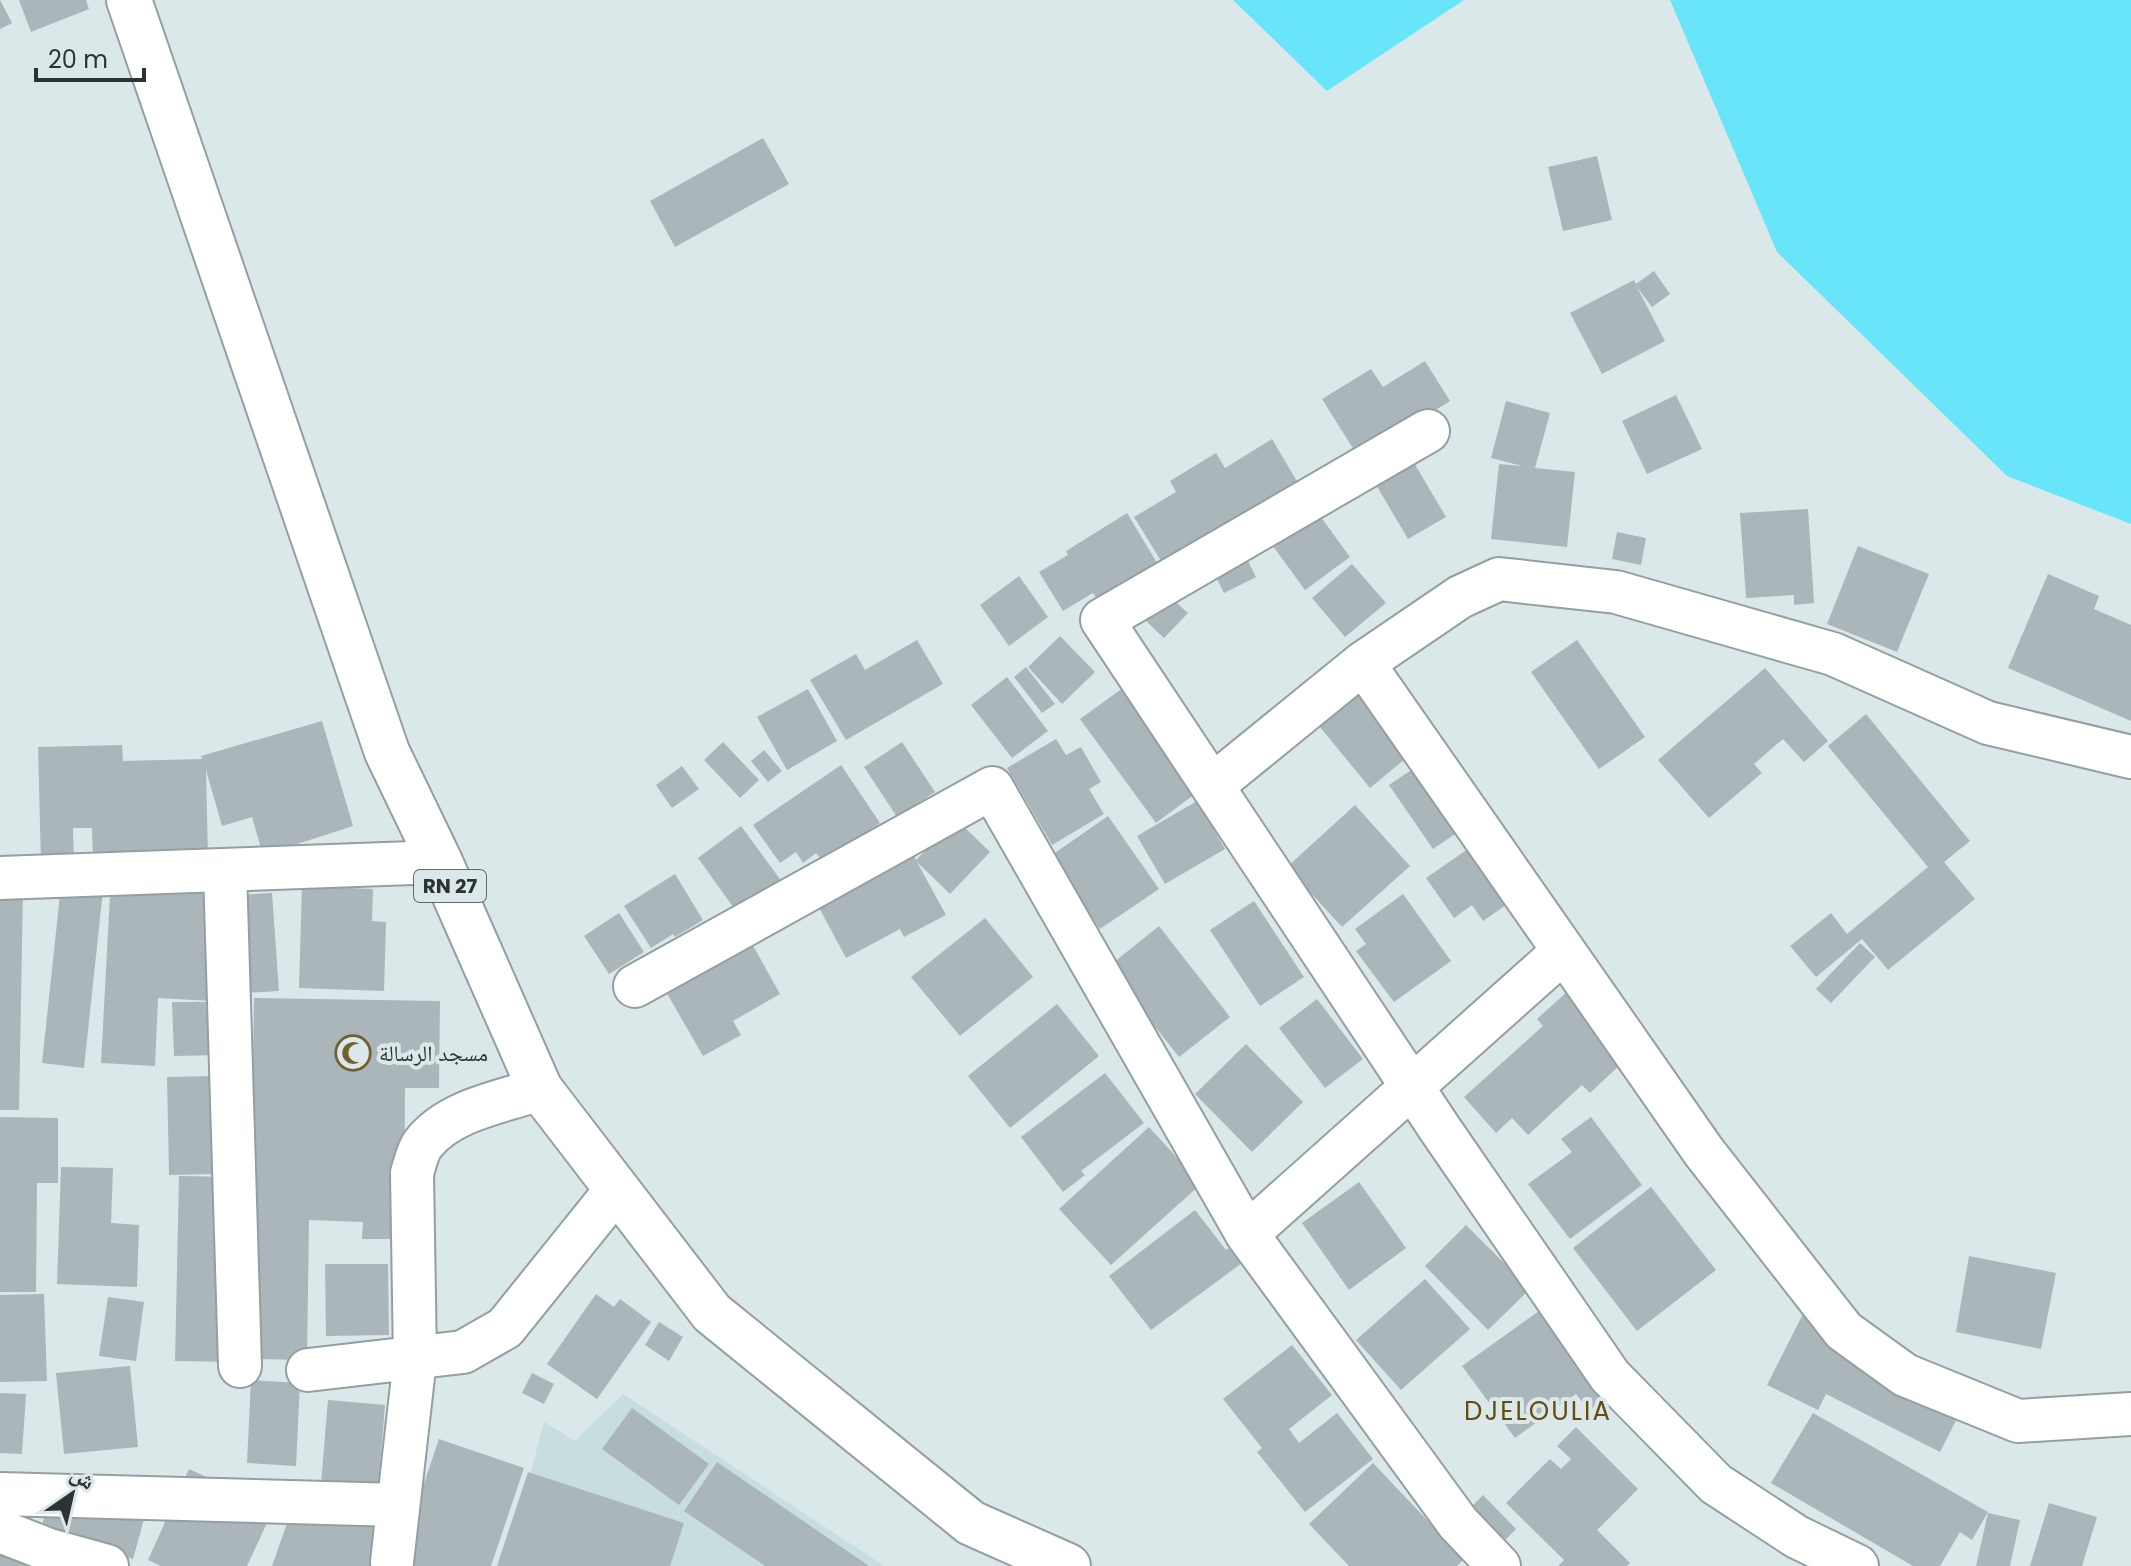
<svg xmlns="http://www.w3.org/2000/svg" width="2131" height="1566" font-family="Poppins,'Noto Naskh Arabic',sans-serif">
  <rect width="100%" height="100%" fill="#dbe8ea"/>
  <path fill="#c7dde0" d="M623,1394L883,1565V1566H506L544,1422L575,1441Z"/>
  <path fill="#68e5f9" d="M1233,0H1464L1327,91Z
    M1670,0H2131V524L2007,476L1777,252Z"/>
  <path fill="#aab6b9" d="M0,0L12,23L0,29Z
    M19,0H86L89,9L31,32Z
    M763,138L789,184L675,247L650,201Z
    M1597,156L1612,220L1563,231L1548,167Z
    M1654,271L1670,294L1652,307L1637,287L1665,341L1602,374L1570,313L1634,280L1636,284Z
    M1425,361L1450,401L1359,458L1322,399L1371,369L1383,387Z
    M1676,395L1702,449L1647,474L1622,421Z
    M1506,401L1550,413L1535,468L1575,472L1567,547L1491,539L1499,464L1522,466L1491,458Z
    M1272,439L1298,483L1163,564L1134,517L1176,492L1170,481L1216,453L1225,468Z
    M1410,456L1446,517L1408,539L1372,478Z
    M1315,509L1350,557L1305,590L1270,542Z
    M1808,509L1814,603L1794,605V595L1746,598L1740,513Z
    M1127,513L1157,563L1097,599L1093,593L1063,611L1039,572L1068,555L1066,551Z
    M1617,532L1646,538L1641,565L1612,559Z
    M1858,546L1929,574L1897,652L1827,624Z
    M1245,555L1256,577L1224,593L1213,571Z
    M1352,564L1386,603L1345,637L1312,598Z
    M2048,574L2099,596L2094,609L2131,625V721L2008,668Z
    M1019,576L1048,617L1009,646L980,605Z
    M1169,596L1188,613L1164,638L1146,621Z
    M1060,636L1095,672L1062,704L1028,667Z
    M917,640L943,684L846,740L810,680L856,654L865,670Z
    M1577,640L1645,737L1599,769L1531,672Z
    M1026,667L1055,704L1042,713L1014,677Z
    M1765,668L1828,741L1804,762L1783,739L1754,764L1762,773L1709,818L1658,760Z
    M1007,677L1048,731L1012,758L971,705Z
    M1127,685L1177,752L1168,758L1195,794L1156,823L1080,719Z
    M808,689L837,741L787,770L757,717Z
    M1363,692L1422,745L1370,788L1320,727Z
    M1866,714L1970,841L1944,862L1975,899L1888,970L1862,939L1816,977L1790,946L1831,913L1847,934L1928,867L1828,746Z
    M322,721L353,826L263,855L252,817L222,826L206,770L208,857L93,860L92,828H73L74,863L41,864L38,747L122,745L123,761L202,759L201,756Z
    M1056,739L1066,755L1081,747L1101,782L1089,789L1104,814L1052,845L1007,768Z
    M723,742L759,780L740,798L704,760Z
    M902,742L935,792L897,817L864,767Z
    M764,750L782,771L768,782L751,761Z
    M1435,754L1486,813L1433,849L1389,785Z
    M841,765L880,823L823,862L816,853L803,863L796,852L780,863L753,825Z
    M682,766L699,789L672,808L656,785Z
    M1197,801L1225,849L1165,884L1137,836Z
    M1355,805L1410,866L1342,927L1287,867Z
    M1108,816L1159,889L1100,929L1049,857Z
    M956,819L990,852L950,894L917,862L946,915L904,937L900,929L846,958L817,904L912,852L916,860Z
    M741,826L785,886L741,918L698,858Z
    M1484,838L1523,893L1483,921L1472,905L1454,918L1426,878Z
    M675,874L703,920L675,937L673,934L651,948L624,906Z
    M62,876L104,881L84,1068L42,1063Z
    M111,876L217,887L212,1001L158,998L155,1066L101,1063Z
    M302,886L373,889L372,921L386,922L384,991L299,988Z
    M0,891H23L19,1110H0Z
    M272,893L279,991L243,993L236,895Z
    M1403,894L1451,961L1394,1002L1356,951L1366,944L1355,929Z
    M1254,901L1304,977L1260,1006L1210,930Z
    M619,913L644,952L609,974L584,936Z
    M985,918L1033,977L960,1036L911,977Z
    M1159,926L1230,1017L1179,1057L1108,967Z
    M751,942L780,994L733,1021L741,1035L703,1056L665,990Z
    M1860,943L1875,957L1831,1003L1816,989Z
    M1579,981L1639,1047L1590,1093L1582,1085L1528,1135L1512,1118L1496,1133L1464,1097L1543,1026L1537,1019Z
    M254,998L440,1001L439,1088H405L404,1239H362L363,1222L309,1220L307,1360L248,1359Z
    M1317,999L1363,1059L1325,1088L1279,1028Z
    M172,1002H219L220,1055L174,1056Z
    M1057,1004L1099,1056L1010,1128L968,1076Z
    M1246,1044L1303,1102L1252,1152L1195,1094Z
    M1105,1073L1144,1123L1081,1171L1085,1175L1063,1192L1021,1137Z
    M215,1076L217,1174L169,1175L167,1077Z
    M0,1117L58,1118V1183H37L36,1292H0Z
    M1591,1117L1642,1185L1570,1239L1528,1184L1572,1152L1561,1139Z
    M1149,1127L1201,1184L1111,1265L1059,1209Z
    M61,1167L113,1168L111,1223L139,1225L137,1287L57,1284Z
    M179,1176L239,1177L235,1362L175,1361Z
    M1359,1182L1406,1248L1349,1290L1302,1223Z
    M1651,1187L1716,1270L1637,1331L1573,1248Z
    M1195,1210L1226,1250L1230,1247L1242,1263L1151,1330L1109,1276Z
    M1466,1225L1530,1289L1488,1330L1425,1266Z
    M1969,1256L2056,1273L2041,1349L1956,1332Z
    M325,1264H388L389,1335L326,1336Z
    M1425,1279L1470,1329L1401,1390L1356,1340Z
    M44,1294L47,1381L0,1382V1295Z
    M596,1294L614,1307L620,1299L651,1322L597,1399L547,1364Z
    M108,1297L144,1302L136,1361L99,1356Z
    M1553,1301L1618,1390L1589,1411L1576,1394L1515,1438L1462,1366Z
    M1804,1312L1863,1328L1974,1385L1940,1452L1826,1394L1818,1410L1767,1385Z
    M659,1322L683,1337L669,1361L645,1345Z
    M1292,1345L1332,1395L1289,1429L1299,1443L1337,1413L1373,1459L1305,1512L1257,1452L1262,1448L1223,1399Z
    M130,1366L138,1447L64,1454L56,1373Z
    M532,1373L554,1384L544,1404L522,1393Z
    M251,1380L300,1383L296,1466L247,1463Z
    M0,1393L26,1394L22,1454L0,1453Z
    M328,1400L385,1405L377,1501L320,1496Z
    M632,1408L709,1464L679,1505L602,1449Z
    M1813,1413L1988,1512L1972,1540L1960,1532L1940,1566H1913L1771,1483Z
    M1576,1427L1638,1489L1597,1530L1630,1563L1627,1566H1558L1564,1560L1506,1503L1550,1459L1561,1469L1571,1459L1557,1446Z
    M439,1439L524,1468L491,1566H396Z
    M717,1462L869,1566H765L684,1511Z
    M1373,1463L1464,1559L1457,1566H1349L1309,1524Z
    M189,1469L274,1508L247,1566H161L148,1560Z
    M528,1472L684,1523L670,1566H497Z
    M52,1488L151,1494L133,1559L40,1533Z
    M297,1495L393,1529L380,1566H272Z
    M1483,1495L1516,1529L1504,1541L1471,1507Z
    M2049,1503L2097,1517L2082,1566H2030Z
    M1988,1513L2020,1520L2010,1566H1976Z
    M0,1533L36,1541L31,1566H0Z"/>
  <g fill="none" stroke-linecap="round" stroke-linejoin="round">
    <defs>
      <path id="street" d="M1428,431L1102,620L1440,1129L1610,1376L1716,1484L1797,1537L1857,1566
        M1363,663L1704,1152L1844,1331L1905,1375L2018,1421L2131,1414
        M1213,785L1363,663L1460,597L1499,579L1616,592L1833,654L1988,723L2131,757
        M225,870L240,1366
        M0,878L440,862
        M635,986L992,788L1247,1234L1458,1523L1499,1566
        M1247,1234L1564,951
        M308,1370L463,1352L505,1328L616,1190
        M0,1494L398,1505
        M0,1531L49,1550L107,1566
        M392,1562L415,1359L412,1173C415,1164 417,1152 423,1144C449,1110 501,1102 540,1089"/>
      <path id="primary" d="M129,0L387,752L440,862L540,1089L712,1313L971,1523L1068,1566"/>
    </defs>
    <use href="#street" stroke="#939fa1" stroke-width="46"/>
    <use href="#primary" stroke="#939fa1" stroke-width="48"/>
    <use href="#street" stroke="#fff" stroke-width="42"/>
    <use href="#primary" stroke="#fff" stroke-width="44"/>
  </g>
  <defs>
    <symbol id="mosque-ring" viewBox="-11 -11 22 22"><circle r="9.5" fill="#dbe8ea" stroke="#745f2e" stroke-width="1.5"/><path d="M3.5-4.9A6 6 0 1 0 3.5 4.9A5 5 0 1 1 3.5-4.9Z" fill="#745f2e"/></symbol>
  </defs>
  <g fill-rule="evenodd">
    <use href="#mosque-ring" x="333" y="1033" width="40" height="40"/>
  </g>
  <g text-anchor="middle" stroke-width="8" stroke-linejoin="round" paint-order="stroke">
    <rect fill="#dbe8ea" stroke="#61696a" stroke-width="2" x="414" y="870" width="72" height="32" rx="6"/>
    <g font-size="20" font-weight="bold" fill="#2d3233">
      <text x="450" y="893">RN 27</text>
    </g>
    <g font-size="22" fill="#2d3233" stroke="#dbe8ea" text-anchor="start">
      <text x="379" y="1061">مسجد الرسالة</text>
    </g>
    <g font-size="26" letter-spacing="2" fill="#644d11" stroke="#dbe8ea">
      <text x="1538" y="1420">DJELOULIA</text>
    </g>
  </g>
  <g transform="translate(72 1494) rotate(34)" stroke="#dbe8ea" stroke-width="6" paint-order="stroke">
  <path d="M0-6L14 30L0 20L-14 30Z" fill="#2d3233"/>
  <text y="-12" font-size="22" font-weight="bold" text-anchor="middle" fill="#2d3233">ش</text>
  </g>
  <path d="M36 68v12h108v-12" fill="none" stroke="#2d3233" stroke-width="4"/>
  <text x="48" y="68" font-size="24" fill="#2d3233" stroke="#dbe8ea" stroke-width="6" paint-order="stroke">20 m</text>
</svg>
